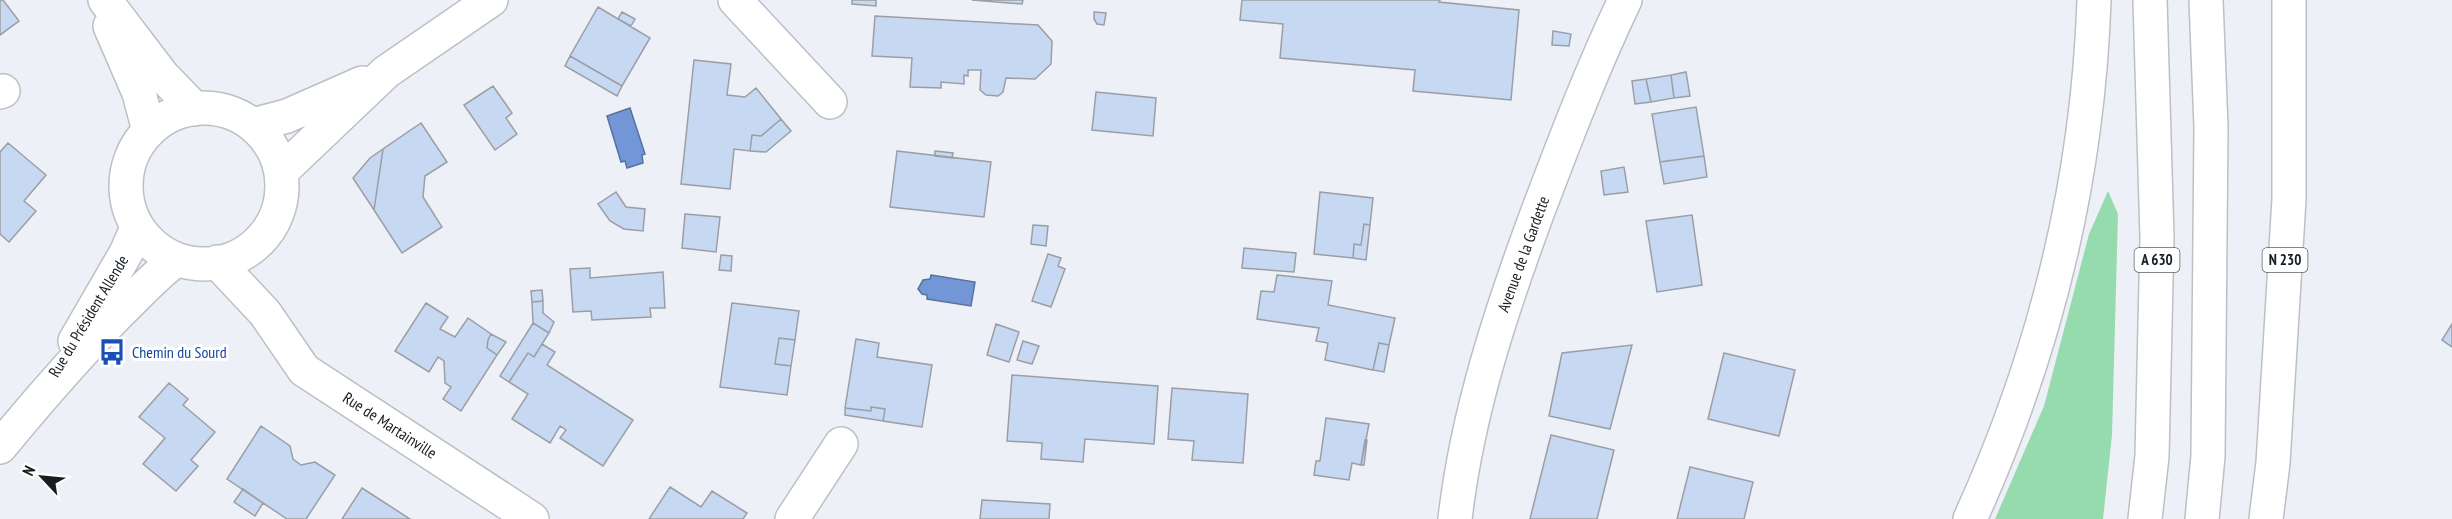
<svg xmlns="http://www.w3.org/2000/svg" width="2452" height="519" font-family="'PT Sans Narrow',sans-serif">
  <rect width="100%" height="100%" fill="#edf1f7"/>
  <path fill="#95dbad" d="M2108,191L2118,214L2112,435L2103,519H1995L2044,406L2089,234Z"/>
  <path fill="#7396d6" stroke="#59719f" stroke-width="1.5" d="M630,108L645,154L642,155L643,163L627,168L625,161L621,162L607,116Z
    M931,275L975,282L971,306L927,299V295L922,294L918,289L923,280L930,279Z"/>
  <path fill="#c7d8f3" stroke="#9b9ea4" stroke-width="1.5" d="M0,0H3L19,21L0,35Z
    M852,0H876V6L852,4Z
    M972,0H1023L1022,4Z
    M1242,0H1440L1439,2L1519,10L1511,100L1413,91L1415,70L1280,58L1283,24L1240,20Z
    M598,7L650,38L622,86L570,56Z
    M622,12L635,19L631,26L618,19Z
    M1094,12L1106,13L1104,25L1097,24L1094,19Z
    M875,16L1038,25L1052,41L1051,64L1035,79L1006,78L1003,92L998,96L986,95L980,90L981,70H968V76L964,75V84L941,82V88L910,87L912,58L872,56Z
    M1553,31L1571,34L1569,46L1552,45Z
    M570,56L622,86L617,96L565,66Z
    M694,60L731,64L727,95L745,97L756,88L781,119L761,136L752,135L750,151L734,149L730,189L681,184Z
    M1686,72L1690,96L1674,98L1671,75Z
    M1671,75L1674,98L1651,102L1646,79Z
    M1646,79L1651,102L1635,104L1632,81Z
    M493,86L512,113L506,118L517,134L495,150L464,105Z
    M1096,92L1156,98L1153,136L1092,130Z
    M1696,107L1704,156L1660,162L1652,114Z
    M781,119L791,131L766,152L750,151L752,135L761,136Z
    M421,123L447,162L425,176L423,197L442,227L402,253L374,210L383,149Z
    M8,143L46,175L24,201L36,211L9,242L0,234V152Z
    M383,149L374,210L353,178L370,158Z
    M897,151L991,162L984,217L890,207Z
    M935,151L953,153L952,158L935,156Z
    M1704,156L1707,177L1664,184L1660,162Z
    M1624,167L1628,192L1604,195L1601,171Z
    M616,192L626,207L645,209L643,231L624,229L610,221L598,204Z
    M1320,192L1373,198L1370,225L1364,224L1361,245L1354,244L1353,258L1314,254Z
    M685,214L720,217L716,252L682,248Z
    M1692,215L1702,285L1657,292L1646,221Z
    M1364,224L1370,225L1366,260L1353,258L1354,244L1361,245Z
    M1033,225L1048,226L1046,246L1031,244Z
    M1244,248L1296,253L1294,272L1242,268Z
    M1048,254L1061,258L1058,266L1065,269L1051,307L1032,301Z
    M721,255L732,256L731,271L719,270Z
    M590,268V278L663,272L665,308H650L651,317L592,320L591,311L573,312L570,269Z
    M1277,275L1332,281L1328,305L1395,318L1389,345L1379,343L1373,370L1325,360L1328,343L1316,341L1319,328L1257,319L1261,291L1274,292Z
    M542,290L543,301L532,302L531,291Z
    M543,301V313L554,322L549,333L533,323L532,302Z
    M426,303L448,317L440,329L455,337L468,318L491,334L488,340L487,348L497,355L461,411L443,399L451,387L445,383L444,361L438,357L429,372L395,351Z
    M732,303L799,311L795,340L779,338L775,364L791,366L787,395L720,387Z
    M533,323L549,333L534,357L528,353L509,382L500,376Z
    M996,324L1019,332L1009,362L987,355Z
    M2452,324V347L2442,340Z
    M491,334L506,342L497,355L487,348L488,340Z
    M779,338L795,340L791,366L775,364Z
    M856,339L879,343L877,357L932,365L922,427L883,421L885,409L871,407V411L845,408Z
    M1023,341L1039,346L1032,364L1017,360Z
    M1379,343L1389,345L1384,372L1373,370Z
    M542,344L555,352L547,365L633,420L603,466L560,438L566,430L560,426L550,443L512,419L528,394L509,382L528,353L534,357Z
    M1632,345L1610,429L1549,416L1562,353Z
    M1724,353L1795,370L1779,436L1708,419Z
    M1012,375L1158,386L1154,444L1085,439L1083,462L1041,459L1042,443L1007,441Z
    M169,383L188,399L183,405L215,432L191,460L198,466L176,491L143,464L165,438L139,417Z
    M1172,388L1248,394L1243,463L1192,460L1194,441L1168,439Z
    M871,407L885,409L883,421L845,415V408L871,411Z
    M1326,418L1369,424L1361,465L1352,463L1349,480L1314,475L1316,461H1320Z
    M261,426L290,446L293,459L301,465L315,462L335,475L306,519H287L227,479Z
    M1551,435L1614,450L1597,519H1530Z
    M1365,440H1367L1364,465H1361Z
    M1690,467L1753,482L1744,519H1677Z
    M670,487L701,507L712,491L747,513L743,519H649Z
    M362,488L410,519H342Z
    M243,489L263,503L255,516L234,502Z
    M982,500L1050,504L1049,519H980Z"/>
  <g fill="none" stroke-linecap="round" stroke-linejoin="round">
    <defs>
      <path id="minor" d="M105,0L162,75L195,109
        M735,0L830,102
        M110,26L139,93L149,131
        M0,92L3,91
        M126 186a78 78 0 1 1 156 0a78 78 0 1 1-156 0Z
        M253,125L287,116L362,83
        M281,172L386,72L491,0
        M217,262L265,313L304,370L532,519
        M75,341L126,253L137,228
        M0,447C38,401 77,356 119,313C138,295 155,275 176,260
        M792,519L841,444"/>
      <path id="major" d="M1455,519C1467,413 1501,311 1538,211C1565,140 1592,69 1625,0"/>
      <path id="highway" d="M1970,519C2045,354 2088,181 2094,0
        M2145,519L2152,456L2157,238L2150,0
        M2202,519L2208,456L2211,127L2206,0
        M2266,519L2273,463L2289,199V0"/>
    </defs>
    <use href="#minor" stroke="#bcc0c6" stroke-width="36"/>
    <use href="#major" stroke="#bcc0c6" stroke-width="36"/>
    <use href="#highway" stroke="#bcc0c6" stroke-width="36"/>
    <use href="#minor" stroke="#fff" stroke-width="33"/>
    <use href="#major" stroke="#fff" stroke-width="33"/>
    <use href="#highway" stroke="#fff" stroke-width="33"/>
  </g>
  <defs>
    <symbol id="bus-bare" viewBox="-9 -9 18 18"><path d="M-5-6H5V4H4V6H2V4H-2V6H-4V4H-5ZM-3.5-4V0h7V-4ZM-3.5 1.2v1.5H-2V1.2ZM2 1.2v1.5H3.5V1.2Z" fill="#1a4fb4" stroke="#fdfeff" stroke-width="2.5" paint-order="stroke"/></symbol>
  </defs>
  <g fill-rule="evenodd">
    <use href="#bus-bare" x="93" y="333" width="38" height="38"/>
  </g>
  <g text-anchor="middle" stroke-width="6" stroke-linejoin="round" paint-order="stroke">
    <g fill="#fdfeff" stroke="#5f6062" stroke-width="1.5">
      <rect x="2134.5" y="248" width="45" height="24" rx="4.5"/>
      <rect x="2262.5" y="248" width="45" height="24" rx="4.5"/>
    </g>
    <g font-size="15" font-weight="bold" fill="#1b1c1e">
      <text x="2157" y="265">A 630</text>
      <text x="2285" y="265">N 230</text>
    </g>
    <g font-size="16" fill="#1b1c1e" stroke="#fdfeff">
      <text transform="translate(1523 254) rotate(-70)" y="6">Avenue de la Gardette</text>
      <text transform="translate(88 316) rotate(-59)" y="6">Rue du Président Allende</text>
      <text transform="translate(390 425) rotate(33)" y="6">Rue de Martainville</text>
    </g>
    <g font-size="16" fill="#164399" stroke="#fdfeff" text-anchor="start">
      <text x="132" y="358">Chemin du Sourd</text>
    </g>
  </g>
  <g transform="translate(42 477) rotate(296)" stroke="#fdfeff" stroke-width="4.5" paint-order="stroke">
  <path d="M0-4.5L10 22L0 15L-10 22Z" fill="#1b1c1e"/>
  <text y="-9" font-size="16" font-weight="bold" text-anchor="middle" fill="#1b1c1e">N</text>
  </g>
</svg>
